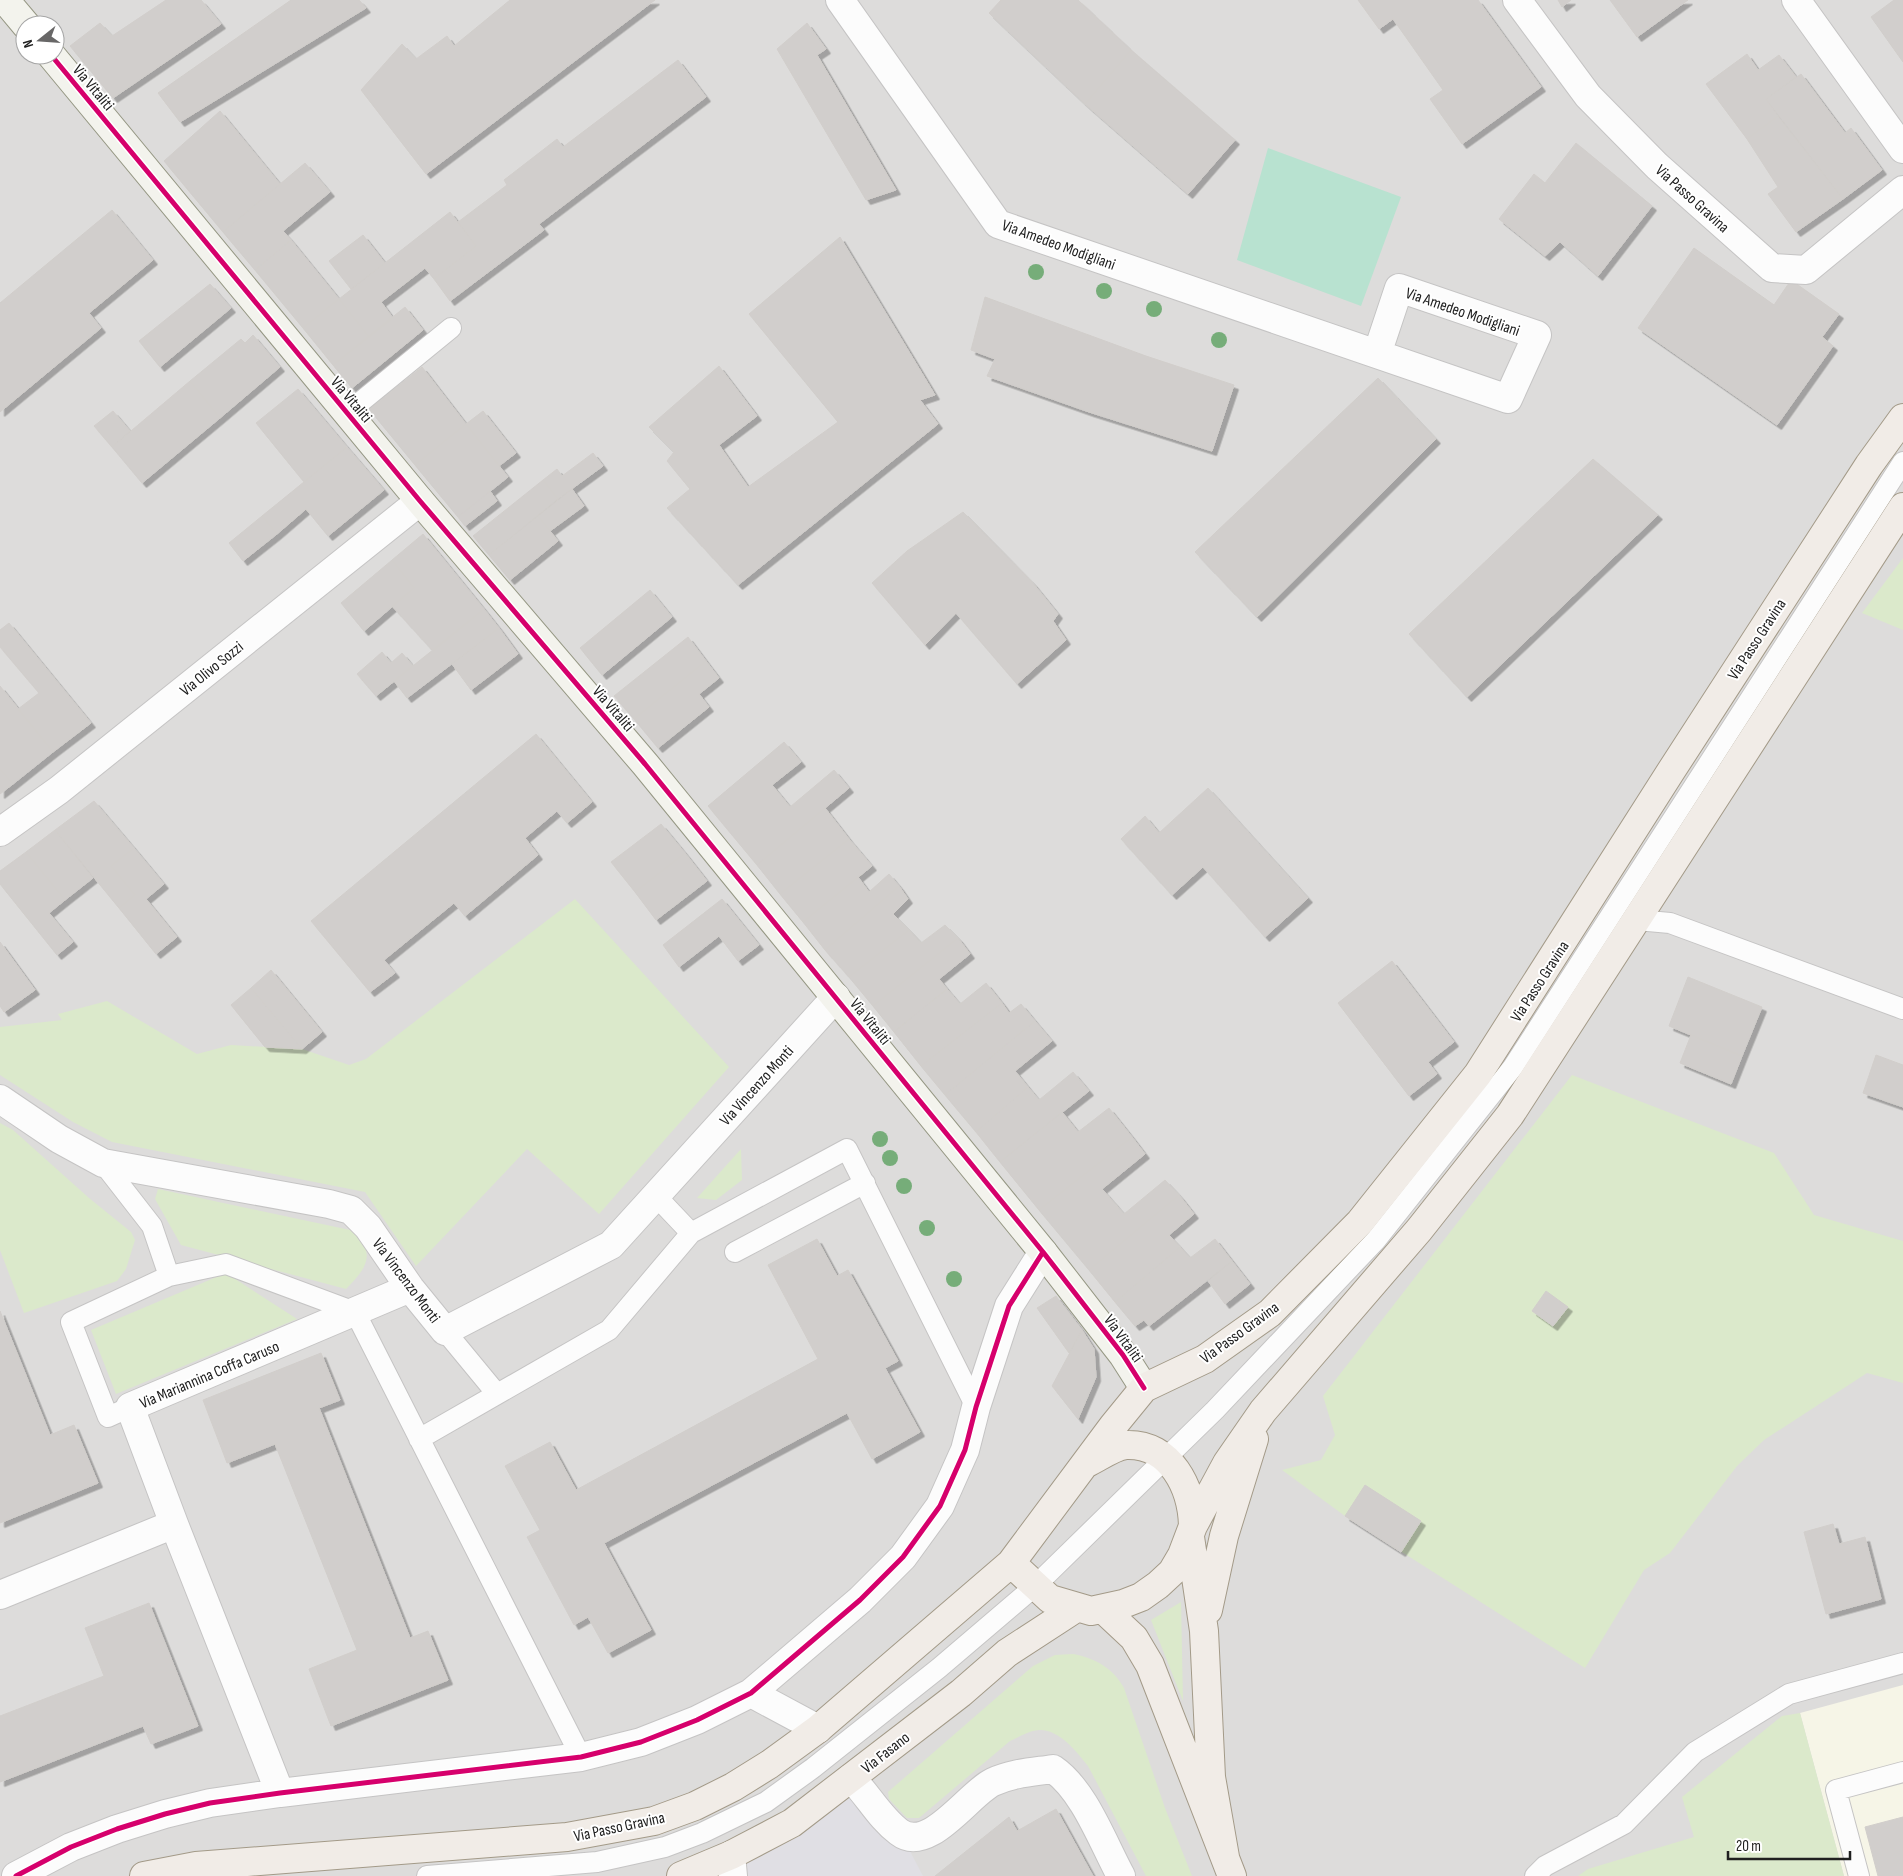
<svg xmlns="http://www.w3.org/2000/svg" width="1903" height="1876" font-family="'Sofia Sans Condensed',sans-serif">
  <defs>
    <filter id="shadow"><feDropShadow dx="4.5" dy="4.5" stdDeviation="0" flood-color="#0004"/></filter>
  </defs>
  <rect width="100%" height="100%" fill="#eeecea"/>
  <path fill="#dddcdb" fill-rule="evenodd" d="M0,0H1903V1876H0ZM25,25H55V55H25Z"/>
  <path fill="#f6f5e7" d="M1903,1685V1876H1844L1800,1713Z"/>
  <path fill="#dbe9cb" d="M1903,558V630L1862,613Z
    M575,899L729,1067L599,1214L527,1149L416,1266L365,1192L112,1142L73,1122L0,1075V1027L62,1020L58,1014L107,1001L197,1054L231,1045L302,1049L349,1065L366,1059Z
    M1572,1075L1774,1153L1814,1215L1903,1241V1383L1867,1373L1764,1440L1737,1466L1670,1553L1644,1570L1585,1668L1345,1516L1282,1470L1321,1460L1335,1435L1323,1396Z
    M0,1123L13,1130L89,1198L131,1232L135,1240L126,1269L117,1281L24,1313L0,1250Z
    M741,1149L742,1180L716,1200L697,1198Z
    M158,1189L350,1230C378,1252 367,1268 346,1289L181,1245L155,1199Z
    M226,1273L297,1319L116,1394L91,1330Z
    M1181,1602L1183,1701L1151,1620Z
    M1073,1654C1095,1658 1113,1668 1124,1688L1165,1808L1192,1876H1146L1088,1766C1077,1752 1060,1730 1040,1730C1030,1730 1019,1737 1010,1741L919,1818H907L889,1799L888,1792L1033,1666L1055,1655Z
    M1800,1713L1844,1876H1578L1588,1869L1694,1837L1682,1797L1782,1716Z"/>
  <path fill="#b8e2d0" d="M1268,148L1401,197L1361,306L1237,260Z"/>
  <path fill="#e0dfe4" d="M851,1778L901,1834L923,1876H733L731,1855Z"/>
  <path fill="#d1cecc" stroke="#d1cecb" filter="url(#shadow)" d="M166,0H201L221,24L113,98L70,46L100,23L112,36Z
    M291,0H359L366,8L180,122L158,93Z
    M510,0H655L426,174L361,90L402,44L416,59L447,36L454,46Z
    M1001,0H1078L1131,50L1085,104L989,13Z
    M1358,0H1478L1541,87L1462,144L1430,99L1443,90L1393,19L1379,29Z
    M1558,0H1571L1562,7Z
    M1610,0H1688L1637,37Z
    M1894,0H1903V62L1871,17Z
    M807,23L826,49L817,55L896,190L866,200L777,49Z
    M1131,50L1235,140L1188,194L1085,104Z
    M1747,54L1758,70L1779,55L1796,77L1766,99L1778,116L1747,139L1706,84Z
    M678,60L706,97L539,224L544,230L450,301L434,279L476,246L458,222L507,185L504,180L557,139L563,147Z
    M1801,74L1845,133L1851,128L1882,170L1843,199L1766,99Z
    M220,111L280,184L223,232L164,161Z
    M1778,116L1843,199L1796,232L1768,194L1778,187L1747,139Z
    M1576,143L1652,206L1598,276L1560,242L1545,256L1499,219L1534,174L1545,183Z
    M305,163L330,192L283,231L291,240L255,270L223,232Z
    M112,210L153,260L89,313L101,328L0,412V303Z
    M450,212L476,246L434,279L425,268L381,302L393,318L369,337L339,299Z
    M363,235L385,263L351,289L329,261Z
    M840,237L935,395L920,400L938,424L738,585L667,508L690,489L667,461L674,452L649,427L719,366L757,416L719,445L748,487L838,422L749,314Z
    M291,240L339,299L303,328L255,270Z
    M1694,248L1774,305L1791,280L1839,314L1822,337L1833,346L1777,425L1638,328Z
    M210,284L231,308L160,367L139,341Z
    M985,297L1146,356L1234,385L1212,451L1089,412L987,376L995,359L971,350Z
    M339,299L369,337L333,365L303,328Z
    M405,307L423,330L352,388L333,365Z
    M253,335L280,367L220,418L190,381L241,339L245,343Z
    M422,367L466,424L415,465L369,409Z
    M1378,378L1436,439L1257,617L1195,552Z
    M190,381L220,418L142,483L112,447Z
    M298,389L347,447L304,482L256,423Z
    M113,411L130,431L112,447L94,426Z
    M483,411L516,453L499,466L466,424Z
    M466,424L508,477L458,517L415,465Z
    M347,447L384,490L328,536L306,509L277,534L262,516Z
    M593,453L603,466L558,499L543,480L557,469L562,476Z
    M1593,459L1658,515L1467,697L1409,634Z
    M543,480L558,499L489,555L473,536Z
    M572,489L584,506L550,531L538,516Z
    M490,491L497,501L465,526L458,517Z
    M963,512L1032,582L1058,614L1053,621L1066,640L1017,684L956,613L925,645L872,583L907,551Z
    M262,516L277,534L243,561L229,543Z
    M538,516L558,541L510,580L489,555Z
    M423,534L484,609L433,651L392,606L414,588L392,560Z
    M392,560L414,588L364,631L341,603Z
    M650,590L672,617L602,675L580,648Z
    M484,609L499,628L407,698L394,681Z
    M9,623L91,723L53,752L18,709L39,693L0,647V630Z
    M499,628L518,654L471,690L452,664Z
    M688,637L706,661L634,719L614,696Z
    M382,652L391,663L402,653L413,666L376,696L357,674Z
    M706,661L719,678L699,694L709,707L658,748L634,719Z
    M0,686L53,752L13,784L0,769Z
    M536,734L592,802L567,823L557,811L525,838L538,855L465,916L454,903L384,960L395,973L370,992L311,921Z
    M784,742L801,762L772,785L790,807L834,770L849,788L757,865L708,806Z
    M0,769L13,784L0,794Z
    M1208,788L1308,898L1265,937L1203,867L1172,895L1121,839L1145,816L1159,833Z
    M94,801L134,848L111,866L135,895L119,908L55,830Z
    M825,808L849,839L780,894L757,865Z
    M661,824L685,853L635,892L611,862Z
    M55,830L93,878L65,900L26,852Z
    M849,839L872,866L803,922L780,894Z
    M134,848L164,884L146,899L177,937L156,954L119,908L135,895L111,866Z
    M26,852L65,900L49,913L73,942L57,955L0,884V871Z
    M685,853L707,881L656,920L635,892Z
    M889,874L899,886L825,950L803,922L858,877L869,892Z
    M899,886L908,899L893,914L909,930L849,977L825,950Z
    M722,899L759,945L738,961L719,936L679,967L663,945Z
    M945,925L958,938L873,1006L849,977L909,930L921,943Z
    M958,938L970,954L939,979L947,989L894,1032L873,1006Z
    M0,942L35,990L4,1012L0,1006Z
    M1392,961L1454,1042L1428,1062L1437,1074L1409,1096L1338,1003Z
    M271,970L322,1032L302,1049L251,988Z
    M1688,977L1762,1007L1742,1056L1669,1026Z
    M986,983L1002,1003L921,1066L894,1032L947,989L960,1004Z
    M251,988L302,1049L265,1047L231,1005Z
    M1002,1003L1009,1013L1021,1004L1035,1021L945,1095L921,1066Z
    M1035,1021L1052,1041L1015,1071L1028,1087L976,1132L945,1095Z
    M1691,1035L1742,1056L1731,1084L1680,1063Z
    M1876,1055L1903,1065V1107L1863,1093Z
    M1073,1072L1089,1091L1000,1162L976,1132L1028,1087L1039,1100Z
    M1109,1108L1132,1137L1039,1210L1000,1162L1062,1112L1078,1132Z
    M1132,1137L1145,1154L1102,1189L1124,1214L1165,1180L1179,1195L1089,1270L1039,1210Z
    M1179,1195L1194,1214L1169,1235L1180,1247L1115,1302L1089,1270Z
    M817,1239L837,1276L848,1270L898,1361L885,1368L920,1432L872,1459L847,1413L604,1543L651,1630L608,1653L588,1617L574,1625L527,1537L540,1530L505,1466L550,1442L576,1490L818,1359L768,1265Z
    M1215,1239L1232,1261L1149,1326L1144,1320L1135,1326L1115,1302L1180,1247L1190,1258Z
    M1232,1261L1250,1284L1225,1304L1208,1281Z
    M1546,1291L1568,1307L1553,1326L1532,1311Z
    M1056,1296L1082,1330L1069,1353L1037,1308Z
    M0,1311L50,1435L74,1425L98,1483L0,1523Z
    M1082,1330L1094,1349L1096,1377L1078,1419L1052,1386Z
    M321,1353L340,1400L319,1408L410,1638L428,1631L448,1680L331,1726L309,1669L357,1650L275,1444L227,1463L203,1400Z
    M1365,1485L1421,1521L1401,1552L1345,1516Z
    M1833,1524L1839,1544L1865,1537L1881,1599L1826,1614L1804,1532Z
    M149,1603L198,1726L151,1744L143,1726L0,1782V1716L104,1676L85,1628Z
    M1056,1809L1093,1876H935L1009,1817L1017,1831Z
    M1903,1817V1876H1878L1865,1827Z"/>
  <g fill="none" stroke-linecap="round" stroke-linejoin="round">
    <defs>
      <path id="lane" d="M347,413L451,328
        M1637,920L1670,923L1903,1009
        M103,1163L152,1226L169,1276L71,1322L108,1417L130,1407
        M655,1195L691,1233
        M735,1252L865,1183
        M169,1276L226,1264L355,1312L581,1757
        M445,1331L497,1394
        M419,1439L609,1330L691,1233L847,1149L976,1407
        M427,1876L597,1862L665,1847L702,1833L766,1802L813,1768L939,1668L1034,1587L1215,1410L1376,1240L1513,1067L1903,462
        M1535,1876L1545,1866L1624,1824L1695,1752L1789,1694L1903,1663
        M1859,1876L1836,1790L1903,1772"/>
      <path id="street" d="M840,0L998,224L1508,399L1537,335L1399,288L1377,354
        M1517,0L1588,96L1657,166L1772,268L1806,270L1903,190
        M1796,0L1903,149
        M0,832L59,790L420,501
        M0,1099L59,1139L103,1163L329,1204L351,1210L368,1227L410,1288L445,1331L611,1245L836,997
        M174,1524L280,1793
        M0,1595L174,1524L130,1407L410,1288
        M751,1693L818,1729
        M851,1778C868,1795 880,1818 899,1832C929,1855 969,1793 993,1782C1012,1773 1033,1772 1053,1769C1084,1790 1103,1843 1121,1876
        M731,1855L733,1876
        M16,1876L71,1847L117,1829L165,1814L210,1803L280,1793L581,1757L641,1742L697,1720L751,1693L860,1600L903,1557L940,1506L965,1450L976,1407L1009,1306L1043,1252"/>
      <path id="secondary" d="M5,0L26,25
        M51,55L420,501L645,764L1043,1252L1123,1355L1144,1388"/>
      <path id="primary" d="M1087,1463C1098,1458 1114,1446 1126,1445C1171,1443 1192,1488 1193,1526
        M1190,1537L1204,1631L1211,1777L1225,1857
        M1011,1563L1050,1599L1091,1611L1123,1604L1141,1597L1158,1585L1172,1572L1182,1555L1193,1526L1227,1463L1263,1411L1419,1230L1510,1115L1903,507
        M1103,1609L1134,1638L1150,1665L1232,1876
        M1208,1610L1224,1536L1254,1439
        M144,1876L196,1866L567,1837L654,1821L695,1806L733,1787L770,1764L818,1729L1011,1563L1113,1426L1144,1388L1205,1359L1270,1313L1360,1222L1478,1074L1671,771L1869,465L1903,418
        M681,1876L731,1855L792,1823L961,1693L1007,1653L1076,1608"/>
    </defs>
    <use href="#lane" stroke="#c5c4c4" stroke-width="22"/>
    <use href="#street" stroke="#c5c4c4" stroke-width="30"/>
    <use href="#secondary" stroke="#959783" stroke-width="30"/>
    <use href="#primary" stroke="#a39a88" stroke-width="30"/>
    <use href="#lane" stroke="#fcfcfc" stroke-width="20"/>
    <use href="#street" stroke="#fcfcfc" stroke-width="28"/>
    <use href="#secondary" stroke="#f3f3ed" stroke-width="28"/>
    <use href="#primary" stroke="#f1ece7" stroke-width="28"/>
    <defs>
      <path id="cycleway" d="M51,55L420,501L645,764L1043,1252L1123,1355L1144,1388
        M16,1876L71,1847L117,1829L165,1814L210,1803L280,1793L581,1757L641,1742L697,1720L751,1693L860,1600L903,1557L940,1506L965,1450L976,1407L1009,1306L1043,1252"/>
    </defs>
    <use href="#cycleway" stroke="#fff" stroke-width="8"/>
    <use href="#cycleway" stroke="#d6006c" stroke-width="5"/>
  </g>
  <g fill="#76ad79">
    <circle cx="1036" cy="272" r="8"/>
    <circle cx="1104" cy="291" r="8"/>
    <circle cx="1154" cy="309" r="8"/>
    <circle cx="1219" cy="340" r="8"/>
    <circle cx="880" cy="1139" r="8"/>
    <circle cx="890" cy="1158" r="8"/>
    <circle cx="904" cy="1186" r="8"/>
    <circle cx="927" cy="1228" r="8"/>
    <circle cx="954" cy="1279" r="8"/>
  </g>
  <g text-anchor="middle" stroke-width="4" stroke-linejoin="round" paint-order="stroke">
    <g font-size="16" fill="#202020" stroke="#fff">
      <text transform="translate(94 87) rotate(50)" y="6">Via Vitaliti</text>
      <text transform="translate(1693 198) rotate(42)" y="6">Via Passo Gravina</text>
      <text transform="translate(1059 244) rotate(20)" y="6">Via Amedeo Modigliani</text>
      <text transform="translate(1463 311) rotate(19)" y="6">Via Amedeo Modigliani</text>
      <text transform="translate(352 399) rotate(50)" y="6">Via Vitaliti</text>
      <text transform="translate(1756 639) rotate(-57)" y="6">Via Passo Gravina</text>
      <text transform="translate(211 668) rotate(-39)" y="6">Via Olivo Sozzi</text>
      <text transform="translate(614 708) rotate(49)" y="6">Via Vitaliti</text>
      <text transform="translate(1539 981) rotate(-57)" y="6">Via Passo Gravina</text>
      <text transform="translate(871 1021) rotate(51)" y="6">Via Vitaliti</text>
      <text transform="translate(756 1085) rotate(-48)" y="6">Via Vincenzo Monti</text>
      <text transform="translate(407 1280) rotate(53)" y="6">Via Vincenzo Monti</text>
      <text transform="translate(1239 1332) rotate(-36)" y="6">Via Passo Gravina</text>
      <text transform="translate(1124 1338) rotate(54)" y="6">Via Vitaliti</text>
      <text transform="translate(209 1374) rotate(-23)" y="6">Via Mariannina Coffa Caruso</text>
      <text transform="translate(885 1752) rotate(-38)" y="6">Via Fasano</text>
      <text transform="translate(619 1826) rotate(-12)" y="6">Via Passo Gravina</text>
    </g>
  </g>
  <g transform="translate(40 40) rotate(253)"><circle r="24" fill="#ffffff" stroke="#a6a6a6"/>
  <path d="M0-4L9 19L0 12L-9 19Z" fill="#686767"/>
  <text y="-8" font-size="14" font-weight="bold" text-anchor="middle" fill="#202020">N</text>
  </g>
  <path d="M1728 1851v8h122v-8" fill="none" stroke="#202020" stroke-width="2.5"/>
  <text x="1736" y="1851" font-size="15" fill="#202020" stroke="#ffffff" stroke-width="4" paint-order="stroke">20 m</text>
</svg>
